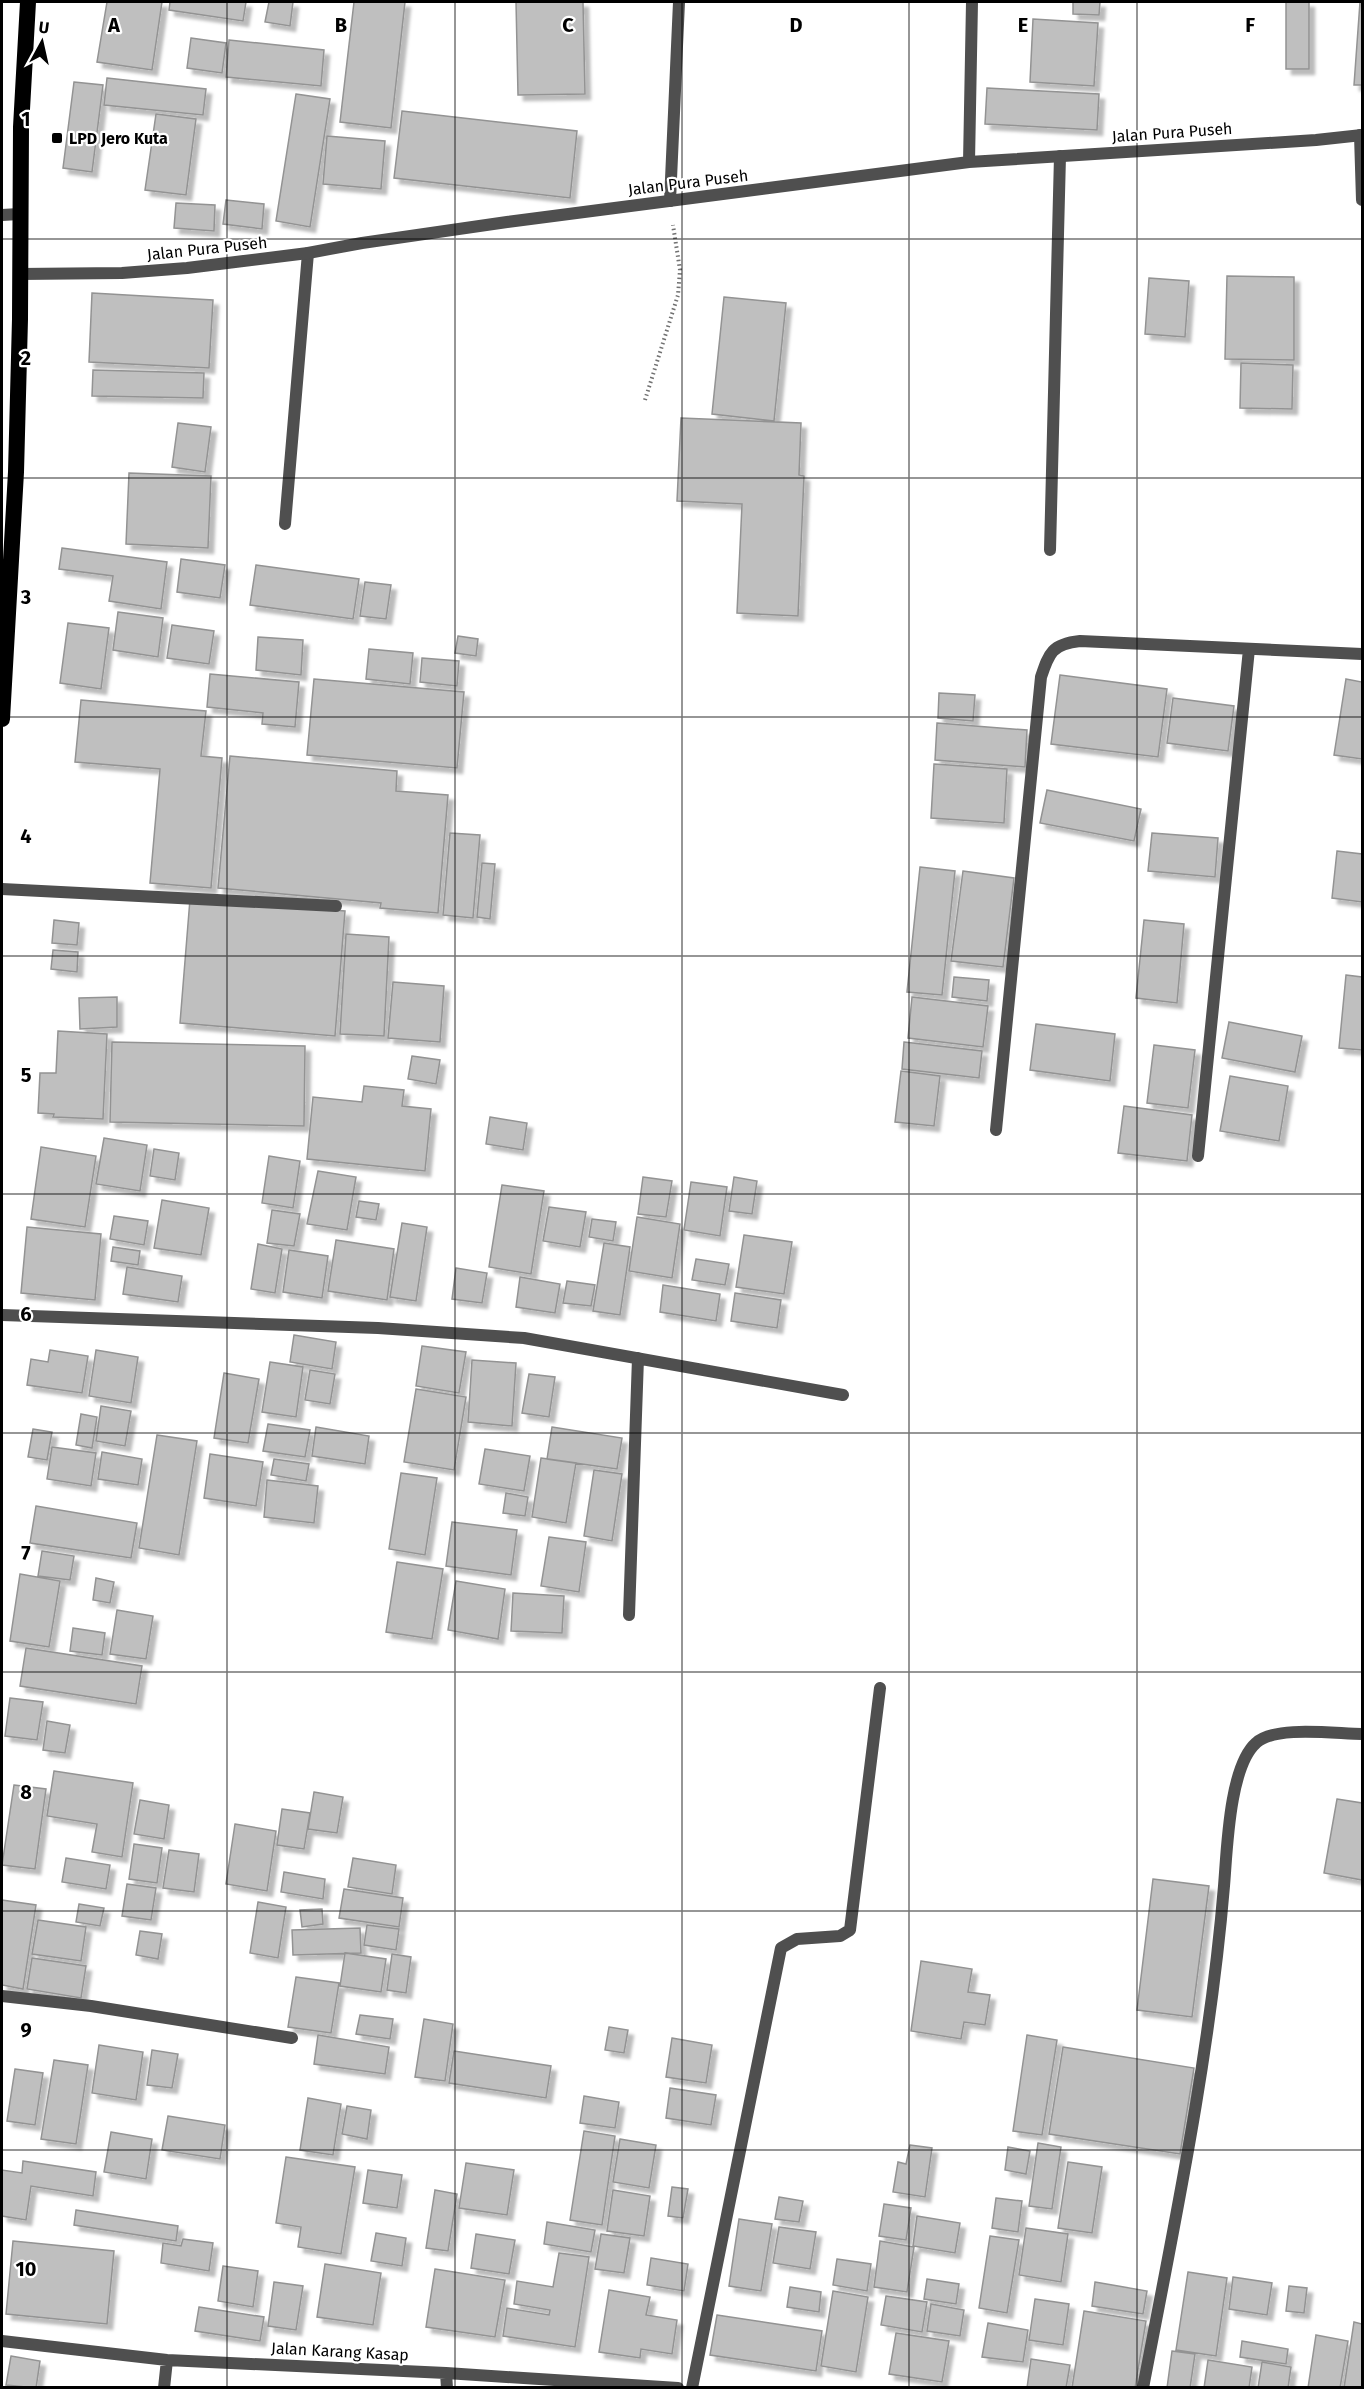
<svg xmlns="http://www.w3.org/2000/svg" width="1364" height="2389" font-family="'Fira Sans',sans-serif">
  <defs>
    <filter id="shadow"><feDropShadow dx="5.5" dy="5.5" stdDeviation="1.5" flood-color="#0004"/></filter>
  </defs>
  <rect width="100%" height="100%" fill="#fff"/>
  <path fill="#bfbfbf" stroke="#939393" stroke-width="1.5" filter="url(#shadow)" d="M107,2H162L152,70L97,62Z
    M170,2H246L243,21L169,10Z
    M269,2H293L290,26L265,22Z
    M354,2H405L391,128L340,122Z
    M516,2H583L585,94L518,95Z
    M1073,2H1100L1099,15L1073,14Z
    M1286,2H1309V69H1286Z
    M1360,2H1362V85H1354Z
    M1033,19L1098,23L1094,86L1030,82Z
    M191,38L226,43L222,73L187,68Z
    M229,40L324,50L321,86L226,77Z
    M107,78L206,89L203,115L104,105Z
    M74,82L103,85L92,172L63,168Z
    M987,88L1099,94L1097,130L985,124Z
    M296,94L330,99L310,227L276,221Z
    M402,111L577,131L570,198L394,178Z
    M156,114L196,119L186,195L145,190Z
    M327,136L385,141L381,189L323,184Z
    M226,200L264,204L262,229L223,224Z
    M176,203L215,205L214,231L174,228Z
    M1227,276L1294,277V360L1225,359Z
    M1149,278L1189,281L1185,337L1145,334Z
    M92,293L213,300L209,368L89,362Z
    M724,297L786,303L774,421L712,414Z
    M1241,363L1293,365L1292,409L1240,408Z
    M93,370L204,373L203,398L92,396Z
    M681,418L801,423L799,475L804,476L798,616L737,613L742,504L677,501Z
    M178,423L211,427L205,472L172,467Z
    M129,473L211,476L208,548L126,544Z
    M62,548L167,562L161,609L109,601L113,576L59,569Z
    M181,559L225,565L220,598L177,592Z
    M256,565L359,579L353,619L250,605Z
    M365,582L391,585L386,619L360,616Z
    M118,612L163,618L158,657L113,650Z
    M68,623L109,628L101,689L60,683Z
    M172,625L214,631L209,664L167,658Z
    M458,636L478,639L476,656L455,653Z
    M258,637L303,640L301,675L256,670Z
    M369,649L413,653L410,684L366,679Z
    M422,658L459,661L457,686L420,682Z
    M210,674L299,682L295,727L262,724L263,713L207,707Z
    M1060,675L1167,689L1158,757L1051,744Z
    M314,679L464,692L457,768L307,755Z
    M1346,679L1362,682V759L1334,755Z
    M939,693L975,695L973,721L938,718Z
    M1173,698L1234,706L1228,751L1167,743Z
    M81,700L206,711L201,756L222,758L211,888L150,883L160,769L75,762Z
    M937,723L1027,730L1025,767L935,760Z
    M230,756L397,771L396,791L448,795L438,913L380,908L381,903L218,888Z
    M934,764L1007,769L1004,823L931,818Z
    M1047,790L1141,809L1134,841L1040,823Z
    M450,833L480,835L473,918L443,915Z
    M1152,833L1218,838L1215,877L1148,871Z
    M1337,851L1362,854V902L1332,898Z
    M482,863L495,864L490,919L477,917Z
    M920,867L955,871L942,995L907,992Z
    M963,871L1014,878L1003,967L951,961Z
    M190,899L345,911L335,1036L180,1023Z
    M54,920L79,923L77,945L52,943Z
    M1144,920L1184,924L1177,1003L1136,998Z
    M346,934L389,937L384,1036L340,1034Z
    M53,950L78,952L77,972L51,969Z
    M1346,975L1362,977V1050L1339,1048Z
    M954,977L989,980L987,1001L952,997Z
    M393,982L444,986L440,1042L388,1038Z
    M117,997V1027L80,1029L79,998Z
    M912,997L988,1006L983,1047L908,1038Z
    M1229,1022L1302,1036L1295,1072L1222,1058Z
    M1036,1024L1115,1034L1110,1081L1030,1070Z
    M58,1031L107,1034L103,1119L53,1117L54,1114L38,1113L40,1073H56Z
    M112,1042L305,1046L304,1126L110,1122Z
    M904,1042L982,1051L979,1078L902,1069Z
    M1154,1045L1195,1050L1188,1108L1147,1103Z
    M412,1056L440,1060L436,1084L408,1079Z
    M901,1071L940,1076L934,1126L895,1122Z
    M1230,1076L1288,1086L1279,1141L1220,1131Z
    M364,1086L404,1090L402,1106L431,1109L425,1171L307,1159L313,1097L362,1102Z
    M1124,1106L1192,1115L1187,1161L1118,1153Z
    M490,1117L527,1123L523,1150L486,1144Z
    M104,1138L147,1145L140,1191L96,1184Z
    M41,1147L96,1156L85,1227L31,1219Z
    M154,1149L179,1153L175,1180L150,1176Z
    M269,1156L300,1161L293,1208L262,1203Z
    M318,1171L356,1177L347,1230L307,1224Z
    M643,1177L672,1181L666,1217L638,1214Z
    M734,1177L757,1181L752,1214L729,1211Z
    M691,1182L727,1187L720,1236L684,1230Z
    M502,1185L544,1191L531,1274L489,1267Z
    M162,1200L209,1208L201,1255L154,1248Z
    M359,1201L379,1204L376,1220L356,1217Z
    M549,1207L586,1212L580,1247L543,1241Z
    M272,1210L300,1214L294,1246L267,1243Z
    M114,1216L148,1221L144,1245L110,1239Z
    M637,1217L680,1224L672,1278L629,1271Z
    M592,1219L616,1222L613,1241L589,1237Z
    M402,1223L427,1227L416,1301L390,1297Z
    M27,1227L101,1234L95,1300L21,1293Z
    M744,1235L792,1242L784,1294L736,1287Z
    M336,1240L394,1249L387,1300L328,1291Z
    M604,1243L630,1247L620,1315L593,1311Z
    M258,1244L282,1249L275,1293L251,1289Z
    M113,1247L140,1251L138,1265L111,1261Z
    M289,1250L328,1256L322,1298L283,1292Z
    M696,1259L729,1264L725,1285L692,1280Z
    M127,1267L182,1276L178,1302L123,1294Z
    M456,1268L487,1273L482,1303L452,1299Z
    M520,1277L560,1284L555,1313L516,1307Z
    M567,1281L595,1285L591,1306L563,1303Z
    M663,1285L720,1294L716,1321L660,1312Z
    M735,1293L781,1300L777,1328L731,1321Z
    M294,1335L336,1342L332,1369L290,1362Z
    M422,1346L466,1352L459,1393L416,1386Z
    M50,1350L88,1356L82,1393L27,1385L31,1359L48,1362Z
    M96,1350L138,1357L131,1403L89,1396Z
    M472,1360L516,1363L512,1426L468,1422Z
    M270,1362L303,1367L296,1417L262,1412Z
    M310,1370L335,1374L330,1404L305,1400Z
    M224,1373L259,1379L248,1443L214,1438Z
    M529,1374L555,1377L549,1417L522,1413Z
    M416,1389L466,1397L454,1470L404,1462Z
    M101,1406L131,1411L125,1446L96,1441Z
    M81,1414L97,1417L92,1448L76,1445Z
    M268,1424L310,1430L305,1457L263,1451Z
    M316,1427L369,1436L365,1464L312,1456Z
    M552,1427L622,1438L617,1469L547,1459Z
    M33,1429L52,1432L47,1460L28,1457Z
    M157,1435L197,1441L179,1555L139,1548Z
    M52,1447L96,1453L91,1486L47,1479Z
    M485,1449L530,1456L524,1491L479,1484Z
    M102,1452L142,1459L138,1485L98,1479Z
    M210,1454L263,1462L256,1506L204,1498Z
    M541,1458L576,1463L566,1523L532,1517Z
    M274,1459L309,1464L306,1481L271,1475Z
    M594,1470L622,1474L612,1541L584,1536Z
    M401,1473L437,1478L425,1555L389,1549Z
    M267,1480L318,1486L314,1523L264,1517Z
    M506,1493L528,1497L525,1516L503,1513Z
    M36,1506L137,1523L131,1558L30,1543Z
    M452,1522L517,1530L511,1575L446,1566Z
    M549,1537L586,1542L579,1592L541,1586Z
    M42,1551L74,1556L70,1580L38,1576Z
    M397,1562L443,1569L432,1639L386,1632Z
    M20,1574L60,1581L49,1647L10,1641Z
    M96,1578L114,1582L110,1603L93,1600Z
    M456,1581L505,1589L498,1639L448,1630Z
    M513,1593L564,1596L562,1633L511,1631Z
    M117,1610L153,1616L146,1659L110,1654Z
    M73,1628L105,1633L102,1655L70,1651Z
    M26,1648L142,1666L136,1704L20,1686Z
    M10,1698L43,1702L37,1740L5,1736Z
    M47,1721L70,1725L65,1753L43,1750Z
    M54,1771L133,1783L122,1857L92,1852L97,1824L47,1816Z
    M14,1785L46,1789L35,1869L2,1865Z
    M314,1792L343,1797L337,1833L308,1829Z
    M1337,1799L1362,1803V1880L1324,1873Z
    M140,1800L169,1805L164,1839L134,1834Z
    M282,1809L310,1813L304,1849L277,1845Z
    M235,1824L276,1831L267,1891L226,1884Z
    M134,1844L162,1848L157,1883L129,1879Z
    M169,1850L199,1854L194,1892L163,1888Z
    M66,1858L110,1865L106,1889L62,1882Z
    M353,1858L396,1865L392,1894L348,1887Z
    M284,1872L325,1879L323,1899L281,1892Z
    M1153,1879L1209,1886L1192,2017L1137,2010Z
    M127,1884L156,1888L151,1920L122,1916Z
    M344,1889L403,1898L399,1927L339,1918Z
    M2,1900L36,1905L23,1989L2,1985Z
    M258,1902L286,1907L278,1958L250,1953Z
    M79,1904L104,1908L100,1926L76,1922Z
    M322,1909L323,1924L302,1927L300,1910Z
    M38,1920L86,1927L81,1961L32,1954Z
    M367,1925L399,1929L396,1950L364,1945Z
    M360,1928L361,1953L293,1955L292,1930Z
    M140,1931L162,1934L158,1959L136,1955Z
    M345,1953L386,1959L381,1992L340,1986Z
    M392,1954L411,1957L406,1993L387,1990Z
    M32,1958L86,1966L81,1998L27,1989Z
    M921,1961L972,1969L968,1992L990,1995L985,2025L964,2022L961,2039L911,2031Z
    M296,1977L339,1983L331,2033L288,2027Z
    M360,2015L393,2019L390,2039L356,2034Z
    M424,2019L453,2024L445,2081L415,2077Z
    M609,2027L628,2030L624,2053L605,2050Z
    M318,2035L389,2047L385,2074L314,2064Z
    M1027,2035L1057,2040L1042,2135L1013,2131Z
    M672,2038L712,2045L706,2083L666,2077Z
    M99,2045L143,2052L136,2100L92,2093Z
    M1063,2047L1194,2068L1180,2154L1049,2134Z
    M152,2050L178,2054L172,2088L147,2085Z
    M454,2051L551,2066L546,2098L449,2083Z
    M54,2060L88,2065L76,2144L41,2139Z
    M15,2069L43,2073L35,2125L7,2121Z
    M670,2088L716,2095L711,2125L666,2118Z
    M584,2096L619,2102L615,2128L580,2123Z
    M308,2098L341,2104L333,2155L300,2150Z
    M347,2106L371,2110L367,2139L342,2134Z
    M168,2116L225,2125L220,2159L162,2150Z
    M584,2131L615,2136L602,2225L570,2220Z
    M111,2132L152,2139L146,2179L104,2172Z
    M620,2139L656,2145L649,2188L613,2182Z
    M1038,2143L1061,2147L1052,2209L1029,2206Z
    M910,2145L932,2148L925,2197L893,2192L898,2162L906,2164Z
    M1008,2147L1030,2151L1026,2174L1005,2170Z
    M286,2157L355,2167L341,2254L298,2247L301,2227L276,2223Z
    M23,2161L96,2172L93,2196L31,2186L26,2220L2,2216V2170L22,2173Z
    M1068,2162L1102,2167L1092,2233L1058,2228Z
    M466,2163L514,2170L507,2215L459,2208Z
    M368,2170L402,2175L397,2208L363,2203Z
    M672,2187L688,2189L683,2218L668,2216Z
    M435,2190L457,2194L448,2251L426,2248Z
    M613,2190L650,2196L644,2236L607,2231Z
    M779,2197L803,2201L799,2222L775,2219Z
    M996,2198L1022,2201L1018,2232L992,2228Z
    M884,2204L911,2208L906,2240L879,2236Z
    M76,2210L178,2226L176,2241L74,2225Z
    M917,2216L960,2223L955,2253L913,2246Z
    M739,2219L772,2224L761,2291L729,2286Z
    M547,2222L595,2230L591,2252L544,2244Z
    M779,2227L816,2232L810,2269L773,2263Z
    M1026,2228L1068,2234L1061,2282L1019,2275Z
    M376,2233L406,2238L402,2266L371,2261Z
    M476,2234L515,2240L509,2274L471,2268Z
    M601,2234L630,2238L624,2273L595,2269Z
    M990,2236L1019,2240L1007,2313L979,2308Z
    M183,2239L213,2243L209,2271L161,2263L163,2243L181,2246Z
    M13,2241L114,2251L107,2324L6,2314Z
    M880,2241L914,2247L907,2292L874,2287Z
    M559,2253L589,2257L575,2347L503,2336L507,2308L549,2315L550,2310L514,2304L517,2281L553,2287Z
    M651,2258L688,2264L684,2291L647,2285Z
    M837,2259L871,2264L867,2291L833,2285Z
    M325,2264L381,2273L373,2325L317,2317Z
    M223,2266L258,2271L253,2307L218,2301Z
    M435,2269L505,2280L495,2337L426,2327Z
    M1188,2272L1227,2278L1216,2356L1176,2350Z
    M1233,2277L1272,2283L1267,2315L1229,2309Z
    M927,2279L959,2284L956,2304L924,2299Z
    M274,2282L303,2286L296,2330L268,2326Z
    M1095,2282L1147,2291L1143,2314L1092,2306Z
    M1289,2286L1307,2288L1304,2313L1286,2311Z
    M790,2287L821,2292L819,2312L787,2307Z
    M609,2290L650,2297L646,2315L677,2320L672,2354L641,2349L640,2358L599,2352Z
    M833,2291L868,2297L856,2372L821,2366Z
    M886,2296L927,2302L922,2332L881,2325Z
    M1035,2299L1069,2304L1063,2345L1029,2340Z
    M931,2304L964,2310L960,2336L927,2331Z
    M199,2307L264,2317L260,2341L195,2331Z
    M1084,2311L1146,2321L1135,2388H1072Z
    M717,2315L822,2331L816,2371L710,2355Z
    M1354,2322L1362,2324V2388H1344Z
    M988,2323L1028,2330L1023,2362L982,2357Z
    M896,2333L949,2341L942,2382L889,2374Z
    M1316,2335L1348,2341L1340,2388H1308Z
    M1242,2341L1288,2349L1286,2364L1240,2357Z
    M1172,2351L1195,2354L1190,2388H1167Z
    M11,2356L40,2361L36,2388L6,2385Z
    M1031,2359L1070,2365L1066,2388H1027Z
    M1208,2360L1252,2367L1249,2388H1204Z
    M1262,2362L1291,2367L1288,2388H1258Z"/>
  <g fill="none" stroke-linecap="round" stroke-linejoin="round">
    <path stroke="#717171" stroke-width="4" stroke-dasharray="1.5 3" stroke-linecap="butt" d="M645,400L678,295L680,270L673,225"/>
    <path stroke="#4f4f4f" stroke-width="12" d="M1360,135L1362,200
      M670,201L679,2
      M285,524L308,253
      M1050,550L1060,156"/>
    <path stroke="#4f4f4f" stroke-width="12" d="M969,162L972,2
      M2,215L19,214
      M19,274L122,273L187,268L308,253L362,243L507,222L969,162L1316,140L1362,135
      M2,889L336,906
      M996,1130L1041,677C1049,653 1052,644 1080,641L1362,654
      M1198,1156L1249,649
      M2,1315L378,1328L524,1338L843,1395
      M629,1615L638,1358
      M2,1996L91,2006L292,2038
      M2,2341L167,2360L446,2373L678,2388
      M446,2373L447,2388
      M164,2388L167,2360
      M692,2388L781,1948L797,1939L840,1936L850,1930L880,1688
      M1143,2388C1175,2221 1210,2055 1224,1886C1227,1851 1229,1767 1256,1743C1275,1725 1337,1734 1362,1734"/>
    <path stroke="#000" stroke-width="16" d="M2,719L16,472L20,319L21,127L28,2"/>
  </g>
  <path fill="none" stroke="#000" stroke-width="1.5" stroke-opacity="0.55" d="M227,2V2388M455,2V2388M682,2V2388M909,2V2388M1137,2V2388M2,239H1362M2,478H1362M2,717H1362M2,956H1362M2,1194H1362M2,1433H1362M2,1672H1362M2,1911H1362M2,2150H1362"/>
  <rect fill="#000" stroke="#fff" stroke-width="2" x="51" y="132" width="12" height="12" rx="3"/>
  <g text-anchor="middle" stroke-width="4.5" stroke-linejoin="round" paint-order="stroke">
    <g font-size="16" fill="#000" stroke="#fff">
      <text transform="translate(1172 132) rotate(-4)" y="6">Jalan Pura Puseh</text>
      <text transform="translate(688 182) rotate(-7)" y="6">Jalan Pura Puseh</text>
      <text transform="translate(207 248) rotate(-6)" y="6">Jalan Pura Puseh</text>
      <text transform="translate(340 2351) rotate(3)" y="6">Jalan Karang Kasap</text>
    </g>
    <g font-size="16" font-weight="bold" fill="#000" stroke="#fff" text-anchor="start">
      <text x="69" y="144">LPD Jero Kuta</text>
    </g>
  </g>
  <g font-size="20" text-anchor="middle" font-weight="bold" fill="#000" stroke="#fff" stroke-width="4.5" stroke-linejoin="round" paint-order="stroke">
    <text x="114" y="32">A</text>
    <text x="341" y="32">B</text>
    <text x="568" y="32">C</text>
    <text x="796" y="32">D</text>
    <text x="1023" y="32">E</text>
    <text x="1250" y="32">F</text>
    <text x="26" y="126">1</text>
    <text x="26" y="365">2</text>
    <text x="26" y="604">3</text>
    <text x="26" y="843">4</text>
    <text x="26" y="1082">5</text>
    <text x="26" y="1321">6</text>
    <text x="26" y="1560">7</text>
    <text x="26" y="1799">8</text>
    <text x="26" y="2037">9</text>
    <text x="26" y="2276">10</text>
  </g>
  <rect width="1364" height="2389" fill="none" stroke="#000000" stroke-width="6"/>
  <g transform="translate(42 42) rotate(8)" stroke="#ffffff" stroke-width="4.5" paint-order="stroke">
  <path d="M0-4.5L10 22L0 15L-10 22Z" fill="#000000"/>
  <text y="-9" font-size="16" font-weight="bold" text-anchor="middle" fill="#000000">U</text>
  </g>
</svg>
